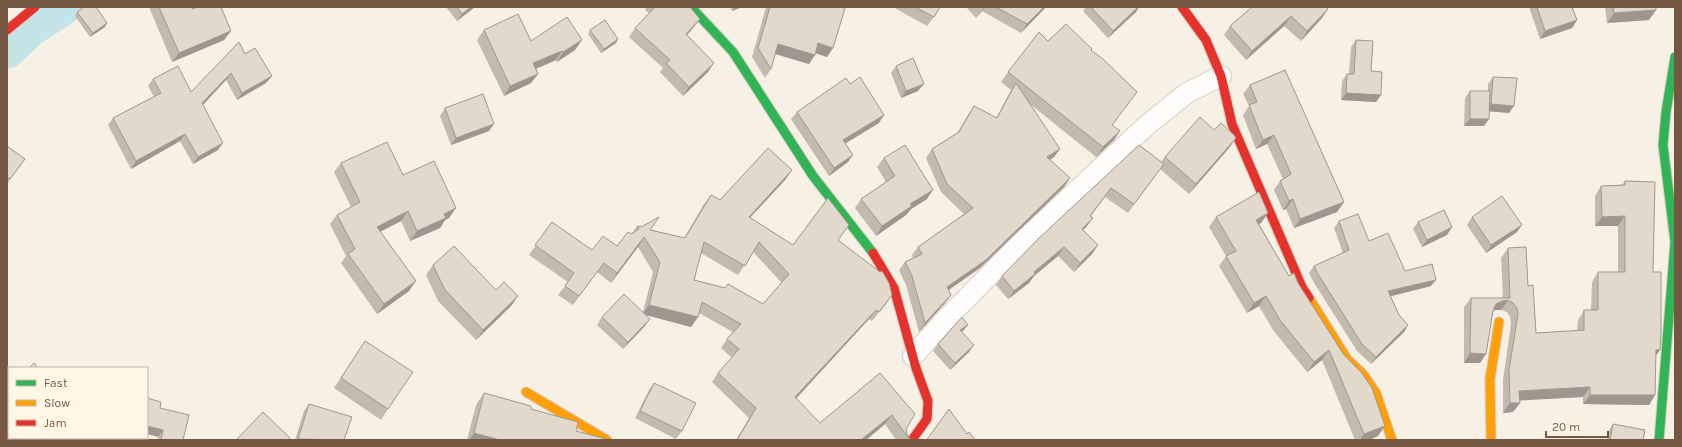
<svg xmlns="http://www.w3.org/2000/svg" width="1682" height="447" font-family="Karla,sans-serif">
  <rect width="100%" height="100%" fill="#f6f0e5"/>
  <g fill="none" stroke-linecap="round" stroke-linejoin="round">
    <path stroke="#c5e4e8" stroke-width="37" d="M7,50L29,29L63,7"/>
    <defs>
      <path id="street" d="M913,356L948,317L1023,241L1146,126L1187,93L1221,76"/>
      <path id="fast" d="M691,7L733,52L813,176L873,253
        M1675,57L1666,112L1663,145L1675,242
        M1659,440L1675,242"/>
      <path id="slow" d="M1309,298L1347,359L1363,374L1376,393L1392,440
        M526,392L607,440
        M1491,440L1490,379L1499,322"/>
      <path id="jam" d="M1182,7L1206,40L1221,76L1232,124L1302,287L1309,298
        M7,30L35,7
        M873,253L894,288L916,368L928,401L927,419L912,440"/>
    </defs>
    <use href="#street" stroke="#d7cdc3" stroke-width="22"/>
    <use href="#fast" stroke="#d7ccc1" stroke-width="11"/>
    <use href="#slow" stroke="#d7ccc1" stroke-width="11"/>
    <use href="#jam" stroke="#d7ccc1" stroke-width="11"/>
    <use href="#street" stroke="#fefdfb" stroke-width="20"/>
    <use href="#fast" stroke="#30b455" stroke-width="9"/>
    <use href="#slow" stroke="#ff9f0a" stroke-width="9"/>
    <use href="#jam" stroke="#e5322d" stroke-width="9"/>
  </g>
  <path fill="#c3baaf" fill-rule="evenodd" d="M149,7H192L193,9L231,31L224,40L172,62Z
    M446,7H475L457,21Z
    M647,7H690L693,28L687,35L708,72L683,96L660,72L663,68L629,37L635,28L649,13L645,10Z
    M731,7H742L732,11Z
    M766,7H840L833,48L827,57L815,53L809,64L775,54L771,69L765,78L752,57Z
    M893,7H940L934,17L927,26Z
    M966,7H1046L1021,33L982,11L976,18Z
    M1086,7H1139L1136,12L1108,38L1083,11Z
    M1252,7L1322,18L1301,41L1284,26L1246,60L1224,35L1230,26Z
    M1529,7H1572L1577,20L1572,28L1540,39Z
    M1605,7H1656V10L1649,20L1607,23Z
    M77,12L105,27L90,37L75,16Z
    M484,30L531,41L582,40L575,50L557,62L556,60L536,69L538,74L531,83L504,96L477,40Z
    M590,30L618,39L616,43L601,53L588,34Z
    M1356,40L1371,71L1381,95L1376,102L1341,100L1342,81L1347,74H1349L1351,47Z
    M1048,41L1091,50L1137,92L1112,125L1114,140L1096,157L1030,104L1060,149L1054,157L1050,160L1070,178L1064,187L980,268L949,290L951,295L945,303L919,332L906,285L899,270L905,262L913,258L912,255L918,247L964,214L941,192L926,158L932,149L957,133L968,115L974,106L996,118L1011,90L1001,82L1008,72Z
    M245,54L266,83L237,100L226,80L203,105L218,150L193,164L180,141L131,169L108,125L113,118L154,97L148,86L153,79L191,92Z
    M896,66L918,91L901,98L891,73Z
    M1493,77L1509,113L1489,111L1484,126H1464L1465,98L1470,91H1488V84Z
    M1250,85L1344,202L1337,212L1294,228L1286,209L1283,210L1274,190L1280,181L1283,179L1267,144L1256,149L1243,115L1249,106L1243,94Z
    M445,108L489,131L451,145L440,116Z
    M797,112L879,123L845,143L848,162L829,176L791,119Z
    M1214,130L1236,138L1229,148L1189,194L1160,169L1128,213L1105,197L1091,216L1093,218L1086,227L1083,230L1092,254L1074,272L1058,256L1034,276L1029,283L1008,299L996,285L1002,276L1139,145L1161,162L1165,157Z
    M7,146L25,159L7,184Z
    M884,158L927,199L911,209L906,215L876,236L855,208L861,199L886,182L877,167Z
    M341,163L403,175L449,218L445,220L440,228L410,241L401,221L380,232L409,291L377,314L341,263L346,256L330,224L337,215L351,207L334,172Z
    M786,179L750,218L793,245L838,240L892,295L872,321L869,319L796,399L820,423L880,373L906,429L907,435L911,440H896L885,424L866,440H736L749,418L712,382L718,373L732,358L721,348L727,339L733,332L699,313L698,317L691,327L647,315L645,326L623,349L597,325L602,317L643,312L653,272L638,247L611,283L597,272L573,305L558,295L568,282L529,255L552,222L592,250L617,246L631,234L633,232L637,226L684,238L704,204L711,195L720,200ZM753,252L782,283L763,304L728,284L725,288L694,280L701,253L738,275Z
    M1625,181L1653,272L1656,356L1655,395L1649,405L1583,404V397L1520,400V403L1513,412L1503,413V380L1511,324L1510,317L1507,312L1501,310H1495L1493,311L1486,354L1480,363H1464V307L1471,298H1503L1501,258L1508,248L1528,286L1536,333L1577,331L1578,320L1584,310H1591L1592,282L1598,272H1618V226H1595V196L1601,186L1622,185Z
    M1268,213L1261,223L1259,224L1289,276L1298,283L1378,436L1369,440H1355L1322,360L1307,372L1273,330L1259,306L1247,313L1219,266L1226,256L1209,227L1216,217Z
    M1472,217L1517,232L1486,253L1467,225Z
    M1339,221L1369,241L1405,271L1431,286L1391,296L1399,315L1408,325L1404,332L1371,364L1357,351L1313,281L1309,273L1314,266L1343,253L1334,228Z
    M1418,222L1447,235L1422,247L1413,229Z
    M433,265L496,290L518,296L511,306L476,340L438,301L426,275Z
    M962,333L969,352L950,370L933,351L938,344Z
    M365,341L388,409L381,420L334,388Z
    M654,383L682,431L676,439L635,418L649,390Z
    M484,393L531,409L576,431L610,440H467L476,405Z
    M147,398L160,408L183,440H158V437Z
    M309,404L344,440H295L304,411Z
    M1613,424L1643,440H1607L1608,432Z"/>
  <path fill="#9f978f" d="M471,7H475L457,21L462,14Z
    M735,7H742L732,11Z
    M984,7H985L982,11L976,18Z
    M1044,7H1046L1021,33L1027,24Z
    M1138,7H1139L1136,12L1108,38L1113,31Z
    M1328,9L1322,18L1301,41L1307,31Z
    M1656,10L1649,20L1607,23L1614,13Z
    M1291,16L1284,26L1246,60L1252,51Z
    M700,19L693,28L680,43L686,34Z
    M1577,20L1572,28L1540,39L1545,31Z
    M107,23L105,27L90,37L93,33Z
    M231,31L224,40L172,62L179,53Z
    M618,39L616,43L601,53L604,49Z
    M582,40L575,50L557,62L563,52Z
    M818,43L833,48L827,57L812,52Z
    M778,44L815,55L809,64L772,53Z
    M562,51L556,60L526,73L533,63Z
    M714,63L708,72L683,96L689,87Z
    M231,73L226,80L197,111L202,103Z
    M538,74L531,83L504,96L510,86Z
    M272,76L266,83L237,100L242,93Z
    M924,84L918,91L901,98L906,91Z
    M1346,93L1381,95L1376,102L1341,100Z
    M1491,104L1514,106L1509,113L1486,111Z
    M884,115L879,123L838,148L843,140Z
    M1470,119H1489L1484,126H1464Z
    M494,124L489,131L451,145L456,138Z
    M1120,131L1114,140L1096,157L1103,147Z
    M185,134L180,141L131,169L136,161Z
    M1274,135L1267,144L1256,149L1263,140Z
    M1236,138L1229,148L1189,194L1196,184Z
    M223,143L218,150L193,164L198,157Z
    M1060,149L1054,157L1041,166L1047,157Z
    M853,155L848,162L829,176L834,168Z
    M792,170L786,179L742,226L749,217Z
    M1070,178L1064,187L980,268L941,295L947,287Z
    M933,190L927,199L911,209L906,215L876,236L882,226L910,204Z
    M1293,199L1286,209L1283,210L1289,201Z
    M1344,202L1337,212L1294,228L1300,219Z
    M456,208L449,218L445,220L440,228L410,241L417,231L444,214Z
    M408,211L401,221L370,237L377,227Z
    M1268,213L1261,223L1249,230L1256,220Z
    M1625,216L1618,226H1595L1602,217Z
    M1093,218L1086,227L1075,238L1082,229Z
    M1522,225L1517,232L1486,253L1491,245Z
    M1452,227L1447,235L1422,247L1427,240Z
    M644,237L638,247L611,283L617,273Z
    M1098,245L1092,254L1074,272L1080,263Z
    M1064,247L1058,256L1034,276L1029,283L1008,299L1014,291L1034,272Z
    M1436,280L1431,286L1384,298L1388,291Z
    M416,281L409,291L377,314L384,304Z
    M892,295L886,304L872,321L879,312Z
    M951,295L945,303L919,332L925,323Z
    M518,296L511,306L476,340L483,330Z
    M1266,296L1259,306L1247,313L1254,303Z
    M1508,300L1501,310H1495L1490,314L1496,304L1502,301Z
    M649,305L698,317L691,327L642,314Z
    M876,310L869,319L788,407L795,397Z
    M650,319L645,326L623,349L628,342Z
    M968,325L962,332L960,330Z
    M1408,325L1404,332L1371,364L1376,357Z
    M974,345L969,352L950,370L955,363Z
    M1329,350L1322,360L1307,372L1314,362Z
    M1656,350H1660L1653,360Z
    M1470,353L1486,354L1480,363H1464Z
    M1590,387L1583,397L1513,401L1519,391Z
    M1590,395H1655L1649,405L1583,404Z
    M1510,403H1520L1513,412L1503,413Z
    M892,415L885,424L866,440H861Z
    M147,426L163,430L158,437L147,434Z
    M1385,426L1378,436L1369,440H1360L1364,434Z
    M474,433L500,440H469Z"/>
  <path fill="#e3d8cc" stroke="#9f978f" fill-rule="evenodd" d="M84,7H96L107,23L93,33L77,12Z
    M159,7H192L193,9L197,7H221L231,31L179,53Z
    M457,7H471L462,14Z
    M655,7H690L700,19L686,34L714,63L689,87L666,63L670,60L635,28Z
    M770,7H840L845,8L833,48L818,43L815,55L778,44L771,69L758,48Z
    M915,7H940L934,17Z
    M996,7H1044L1027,24Z
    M1091,7H1138L1113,31Z
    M1252,7H1326L1328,9L1307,31L1291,16L1252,51L1230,26Z
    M1537,7H1572L1577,20L1545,31Z
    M1613,7H1656V10L1614,13Z
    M518,14L531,41L567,17L582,40L563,52L562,51L533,63L538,74L510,86L484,30Z
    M605,20L618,39L604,49L590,30Z
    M1066,24L1092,49L1091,50L1103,59L1137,92L1112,125L1120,131L1103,147L1008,72L1039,32L1048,41Z
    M1356,40L1373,41L1371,71L1382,72L1381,95L1346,93L1347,74H1354Z
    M239,42L245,54L255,48L272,76L242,93L231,73L202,103L223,143L198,157L185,134L136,161L113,118L161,93L153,79L178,66L191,92Z
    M913,58L924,84L906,91L896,66Z
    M1285,70L1344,202L1300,219L1293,199L1289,201L1280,181L1291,174L1274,135L1263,140L1249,105L1257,102L1250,85Z
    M860,77L884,115L843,140L853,155L834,168L797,112L846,78L850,84Z
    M1493,77L1517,78L1514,106L1491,104Z
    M1016,83L1060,149L1047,157L1070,178L986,260L947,287L951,295L925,323L912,276L905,262L922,254L918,247L973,208L947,184L932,149L959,132L974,106L997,118Z
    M1470,91H1490L1489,119H1470Z
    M483,94L494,124L456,138L445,108Z
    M1200,117L1214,130L1221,123L1234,135L1236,138L1196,184L1165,157Z
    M387,142L403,175L434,161L456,208L444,214L446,218L417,231L408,211L377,227L416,281L384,304L348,254L355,249L337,215L360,202L341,163Z
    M905,145L933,190L910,204L912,206L882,226L861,199L895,176L884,158Z
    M1139,145L1164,164L1134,204L1111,188L1090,216L1093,218L1082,229L1098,245L1080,263L1064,247L1034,272L1035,274L1014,291L1002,276L1037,240Z
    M7,146L25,159L10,179L7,177Z
    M768,148L792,170L749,217L793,245L828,198L849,225L838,240L880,272L882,271L889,283L892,295L879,312L876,310L795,397L820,423L880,373L915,414L906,429L907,435L911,440H910L892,415L861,440H737L756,408L718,373L739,349L727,339L741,324L702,302L698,317L649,305L660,262L644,237L617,273L604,263L579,296L565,286L574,273L535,245L552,222L592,250L603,236L617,246L628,232L631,234L639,229L637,226L641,227L659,217L650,230L685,238L711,195L720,200ZM704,242L745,266L759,242L789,274L763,304L728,284L725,288L694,280Z
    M1625,181L1655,182L1653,272H1661V336L1660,350H1656L1655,395H1590V387L1519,391L1520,403H1510L1509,370L1518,314L1517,308L1513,303L1508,300L1502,301L1496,304L1493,311L1486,354L1470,353L1471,298H1510L1508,248L1526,247L1528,286L1533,285L1536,333L1584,330V310H1598V272H1625V216L1602,217L1601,186L1625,185Z
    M1259,192L1268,213L1256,220L1289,276L1294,273L1298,283L1344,355L1361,372L1372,388L1385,426L1364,434L1329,350L1314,362L1280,320L1266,296L1254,303L1226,256L1236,251L1216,217Z
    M1502,196L1522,225L1491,245L1472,217Z
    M1444,210L1452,227L1427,240L1418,222Z
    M1358,214L1369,241L1388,233L1405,271L1432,264L1436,280L1388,291L1399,315L1408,325L1376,357L1362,344L1318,274L1314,266L1349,250L1339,221Z
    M454,246L496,290L504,282L518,296L483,330L445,290L433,265Z
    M624,294L650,319L628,342L602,317Z
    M962,317L968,325L960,330L974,345L955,363L938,344Z
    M365,341L413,372L388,409L341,378Z
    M34,363L38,368H29Z
    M654,383L696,403L682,431L640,411Z
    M484,393L531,406V409L578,422L576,431L610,440H500L474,433Z
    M147,396V398L161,402L160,408L189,415L183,440H161L163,430L147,426Z
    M309,404L352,417L344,440L298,439Z
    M949,409L967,434L969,432L975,440H926L928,438Z
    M263,412L290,438L288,440H236Z
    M1613,424L1645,430L1643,440H1610Z
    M14,438H30L33,440H12Z"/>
  <rect width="1682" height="447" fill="none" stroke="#755744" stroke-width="16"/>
  <rect x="8" y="367" width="140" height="72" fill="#fff6e5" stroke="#c8b6a5"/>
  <rect x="16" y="380" width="20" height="6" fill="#30b455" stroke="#c8b6a5"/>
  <text x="44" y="387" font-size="12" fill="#755744">Fast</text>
  <rect x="16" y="400" width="20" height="6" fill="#ff9f0a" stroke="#c8b6a5"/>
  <text x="44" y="407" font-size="12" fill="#755744">Slow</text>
  <rect x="16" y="420" width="20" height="6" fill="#e5322d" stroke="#c8b6a5"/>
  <text x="44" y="427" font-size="12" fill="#755744">Jam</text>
  <path d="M1546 431v6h62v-6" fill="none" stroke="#755744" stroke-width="2"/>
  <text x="1552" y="431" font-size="12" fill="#755744" stroke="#fff6e5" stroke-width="3" paint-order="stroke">20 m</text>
</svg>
